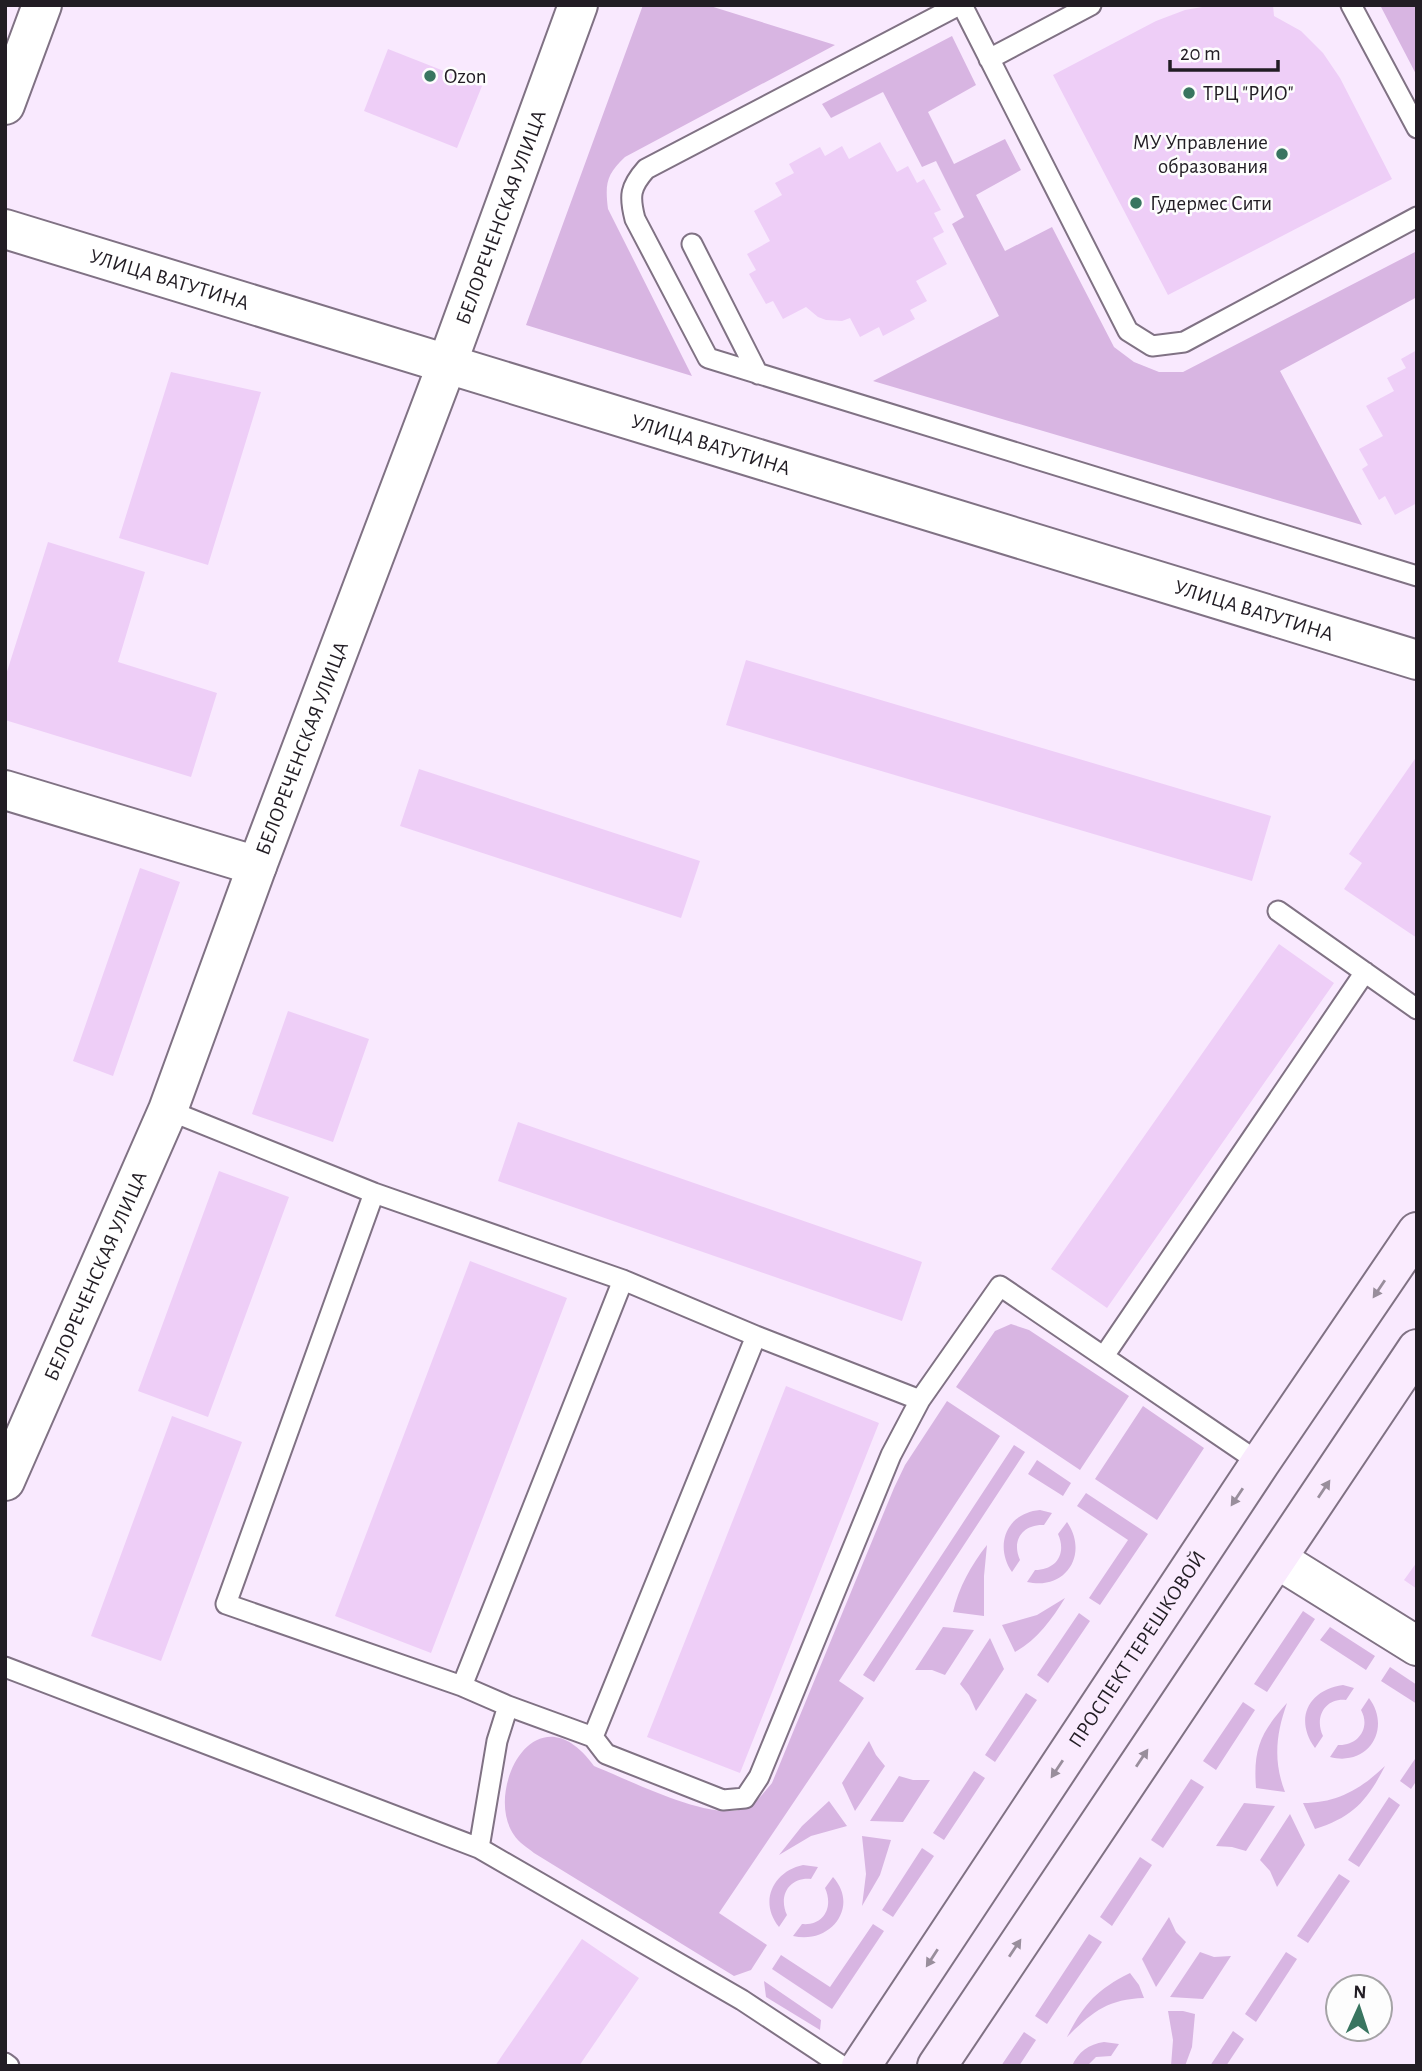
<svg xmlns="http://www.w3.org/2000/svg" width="1422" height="2071" font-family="'Alegreya Sans',sans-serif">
  <rect width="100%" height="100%" fill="#f9e9fe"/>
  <path fill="#d8b5e2" d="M643,5H707L835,45L625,157C606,175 605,184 608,209L692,376L526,325Z
    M1380,5H1417V76Z
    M952,36L976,85L928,112L954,164L1005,139L1021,170L976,195L1005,251L1052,227L1114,347L1134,362L1159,372H1183L1417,251V297L1280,371L1362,525L873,381L999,316L952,224L964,217L936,161L922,167L883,92L831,118L822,104Z
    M1011,1324L1029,1330L1129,1396L1080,1470L956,1387L995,1331Z
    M947,1401L1000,1436L839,1681L864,1698L719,1913L767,1945L751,1970L734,1976L534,1853C528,1848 518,1842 514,1835C483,1791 536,1686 594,1766C629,1780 703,1818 739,1810C754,1806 762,1795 772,1783L894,1488L905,1465Z
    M1143,1406L1204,1448L1157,1520L1095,1479Z
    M1014,1445L1025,1452L874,1682L863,1675Z
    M1037,1460L1071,1483L1063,1496L1028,1474Z
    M1086,1493L1148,1534L1100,1605L1089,1598L1128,1540L1077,1506Z
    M1040,1510L1052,1513L1044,1525C1023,1524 1011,1540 1020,1560L1012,1572C994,1546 1006,1513 1040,1510Z
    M1067,1522C1089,1554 1066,1591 1027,1582L1035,1570C1056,1570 1067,1554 1058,1534Z
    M987,1545L984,1576V1616L953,1612C959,1587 971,1565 987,1545Z
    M1065,1598C1052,1619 1037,1640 1015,1652L1002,1625L1037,1615Z
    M1303,1611L1315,1619L1267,1692L1254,1684Z
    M1079,1613L1090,1621L1048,1683L1037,1675Z
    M943,1627L974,1630L945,1675L932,1670H915Z
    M1330,1627L1375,1656L1366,1670L1320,1640Z
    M990,1638L1004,1669L976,1711L969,1695L960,1684Z
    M1390,1667L1417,1685V1704L1381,1681Z
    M1343,1685L1354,1688L1346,1700C1325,1698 1314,1717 1323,1736L1315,1748C1294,1719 1308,1690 1343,1685Z
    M1026,1693L1037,1700L995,1762L985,1755Z
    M1369,1698C1392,1729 1368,1767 1330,1757L1338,1745C1358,1746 1371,1728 1361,1710Z
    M1243,1702L1255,1710L1216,1770L1203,1761Z
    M1287,1703C1276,1734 1273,1761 1285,1792L1256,1788C1253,1748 1261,1732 1287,1703Z
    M869,1741L876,1755L885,1766L855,1811L842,1783Z
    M1417,1756V1780L1411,1789L1400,1781Z
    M1385,1766C1367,1801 1353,1817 1315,1829L1303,1803C1337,1803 1361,1789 1385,1766Z
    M974,1771L985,1778L944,1840L933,1833Z
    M899,1776L913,1780H930L903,1822L870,1821Z
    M1191,1779L1204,1787L1163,1848L1151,1840Z
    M1389,1797L1400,1805L1359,1867L1348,1860Z
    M829,1801L847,1826L811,1836L779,1855L802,1826Z
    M1244,1803L1275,1806L1246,1851L1232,1847L1216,1846Z
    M1290,1814L1305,1845L1277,1887L1270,1871L1260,1860Z
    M862,1836L891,1840L880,1875L862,1906L866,1874Z
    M922,1848L934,1856L893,1917L882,1910Z
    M1140,1857L1152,1865L1112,1926L1100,1917Z
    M803,1865L818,1867L811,1879C789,1877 778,1896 787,1915L779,1927C758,1901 774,1871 803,1865Z
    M1339,1874L1350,1881L1308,1943L1297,1936Z
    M833,1877C860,1907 830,1945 793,1936L802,1924C823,1926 834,1908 825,1888Z
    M1169,1917L1176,1932L1186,1942L1156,1987L1142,1959Z
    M873,1924L884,1931L832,2009L772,1969L781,1955L830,1987Z
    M1089,1934L1102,1942L1047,2024L1035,2016Z
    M1200,1952L1214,1957L1231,1956L1203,1999L1170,1997Z
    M1286,1952L1297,1959L1256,2022L1245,2014Z
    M1130,1973L1139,1985L1144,1998C1108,1999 1092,2012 1067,2037C1084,2004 1096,1990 1130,1973Z
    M764,1981L821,2020L820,2030L766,1997Z
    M1168,2011H1183L1195,2014L1192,2047L1185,2066H1171L1173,2040Z
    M1233,2031L1244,2039L1226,2066H1210Z
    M1024,2032L1036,2040L1019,2066H1001Z
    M1104,2042L1119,2044L1111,2056L1096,2057L1087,2066H1072C1078,2052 1089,2044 1104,2042Z"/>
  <path fill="#eecef7" d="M1214,5H1273L1274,16L1301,31L1323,53L1340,78L1392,179L1168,295L1053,75L1156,21L1185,10Z
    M388,49L482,86L457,148L364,111Z
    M880,142L897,172L908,166L917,183L924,179L941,210L934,213L944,232L933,238L947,264L916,281L927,301L910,310L915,319L883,336L879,327L860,337L850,318L842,321L826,320L818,317L806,307L783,319L773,301L766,304L749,274L756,270L747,254L770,241L754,211L782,195L775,183L794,173L789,164L820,147L825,156L842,146L849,159Z
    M1417,350V503L1395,515L1385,496L1379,500L1362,469L1368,465L1359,449L1383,436L1366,406L1394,391L1387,378L1406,368L1401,359Z
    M171,372L261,392L208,565L119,538Z
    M48,542L145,572L118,662L217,693L191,777L5,720V678Z
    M746,660L1271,816L1252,881L726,725Z
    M1417,756V938L1344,889L1362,863L1349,854Z
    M419,769L700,861L681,918L400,826Z
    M140,868L180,882L113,1076L73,1061Z
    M1279,944L1334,983L1107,1308L1051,1269Z
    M288,1011L369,1039L333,1142L252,1114Z
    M518,1122L922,1262L902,1321L498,1181Z
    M219,1171L289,1197L208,1417L138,1391Z
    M470,1261L567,1298L431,1653L335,1616Z
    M786,1386L879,1423L740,1773L647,1737Z
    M172,1416L242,1442L161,1661L91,1636Z
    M1417,1562V1589L1404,1580Z
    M582,1939L639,1978L579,2066H495Z"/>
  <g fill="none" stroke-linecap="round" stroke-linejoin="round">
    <defs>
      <path id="lane" d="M959,5L646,169C630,187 629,196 635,219L708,358L1417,576
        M962,5L1128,331L1152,346L1184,342L1417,217
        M1351,5L1417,128
        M989,59L1091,5
        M692,244L758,374
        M1278,911L1417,1009
        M168,1110L374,1193L623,1280L756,1336L920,1400
        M374,1193L226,1604L462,1686
        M1104,1356L1365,972
        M5,1667L479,1848L742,2000L842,2066
        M508,1706L462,1686L623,1280
        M593,1737L756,1336
        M479,1848L497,1741L508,1706L593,1737L606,1754L723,1800L745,1798L759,1777L891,1455L920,1400L1000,1286L1260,1463
        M5,2063L9,2066"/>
      <g id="street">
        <path d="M5,105L42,5"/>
        <path id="s1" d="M5,229L1417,660"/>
        <path d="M5,790L257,866"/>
        <path id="s2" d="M5,1481L168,1110L257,866L447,364L578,5"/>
        <path d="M1277,1559L1417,1646"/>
      </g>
      <g id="secondary">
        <path id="s3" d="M861,2066L1260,1463L1417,1232"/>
        <path d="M937,2066L1417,1349"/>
      </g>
    </defs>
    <use href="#lane" stroke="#807284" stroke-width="23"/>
    <use href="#street" stroke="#807284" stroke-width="42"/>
    <use href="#secondary" stroke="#807284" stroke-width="42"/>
    <use href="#lane" stroke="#fff" stroke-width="19"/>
    <use href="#street" stroke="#fff" stroke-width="38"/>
    <use href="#secondary" stroke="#faebfe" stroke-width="38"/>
  </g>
  <defs><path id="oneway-solid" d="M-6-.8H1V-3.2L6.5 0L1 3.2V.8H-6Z" transform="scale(1.75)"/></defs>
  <g fill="#998e9c">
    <use href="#oneway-solid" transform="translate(1379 1289) rotate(124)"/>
    <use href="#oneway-solid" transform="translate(1324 1489) rotate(-56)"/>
    <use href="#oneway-solid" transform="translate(1237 1497) rotate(124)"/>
    <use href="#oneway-solid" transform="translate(1142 1758) rotate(-56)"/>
    <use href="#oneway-solid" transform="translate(1057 1769) rotate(124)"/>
    <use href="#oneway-solid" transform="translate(1015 1948) rotate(-56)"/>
    <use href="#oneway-solid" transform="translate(932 1958) rotate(123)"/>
  </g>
  <g fill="#397560" stroke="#fdfdfd" stroke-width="2.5">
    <circle cx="430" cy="76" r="7"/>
    <circle cx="1189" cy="93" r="7"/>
    <circle cx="1282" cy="154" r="7"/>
    <circle cx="1136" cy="203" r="7"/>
  </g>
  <g text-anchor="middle" stroke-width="5" stroke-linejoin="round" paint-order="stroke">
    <g font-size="21" fill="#221d24" stroke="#fdfdfd" text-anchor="start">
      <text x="444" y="83">Ozon</text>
      <text x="1203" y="100">ТРЦ "РИО"</text>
      <text x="1268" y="149" text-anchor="end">МУ Управление<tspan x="1268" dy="24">образования</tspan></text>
      <text x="1150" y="210">Гудермес Сити</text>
    </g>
    <g font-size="21" fill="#221d24" stroke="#fdfdfd">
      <text dy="7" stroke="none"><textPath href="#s2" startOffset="1358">БЕЛОРЕЧЕНСКАЯ УЛИЦА</textPath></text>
      <text dy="7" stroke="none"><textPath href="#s1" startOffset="172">УЛИЦА ВАТУТИНА</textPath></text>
      <text dy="7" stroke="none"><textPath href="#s1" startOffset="738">УЛИЦА ВАТУТИНА</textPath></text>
      <text dy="7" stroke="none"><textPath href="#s1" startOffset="1306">УЛИЦА ВАТУТИНА</textPath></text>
      <text dy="7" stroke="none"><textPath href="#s2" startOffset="791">БЕЛОРЕЧЕНСКАЯ УЛИЦА</textPath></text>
      <text dy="7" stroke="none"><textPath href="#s2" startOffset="224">БЕЛОРЕЧЕНСКАЯ УЛИЦА</textPath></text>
      <text dy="7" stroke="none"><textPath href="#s3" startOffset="500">ПРОСПЕКТ ТЕРЕШКОВОЙ</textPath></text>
    </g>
  </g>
  <rect width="1422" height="2071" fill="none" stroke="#221d24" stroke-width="14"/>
  <g transform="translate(1359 2008) rotate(3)"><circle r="33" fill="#fdfdfd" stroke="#a5a3a6" stroke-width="2"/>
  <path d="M0-5L12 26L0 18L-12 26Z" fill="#397560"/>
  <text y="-10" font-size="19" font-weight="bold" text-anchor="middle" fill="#221d24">N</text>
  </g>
  <path d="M1170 60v10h108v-10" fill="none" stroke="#221d24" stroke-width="3.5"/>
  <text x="1180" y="60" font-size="21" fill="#221d24" stroke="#fdfdfd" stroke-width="5" paint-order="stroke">20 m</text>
</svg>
